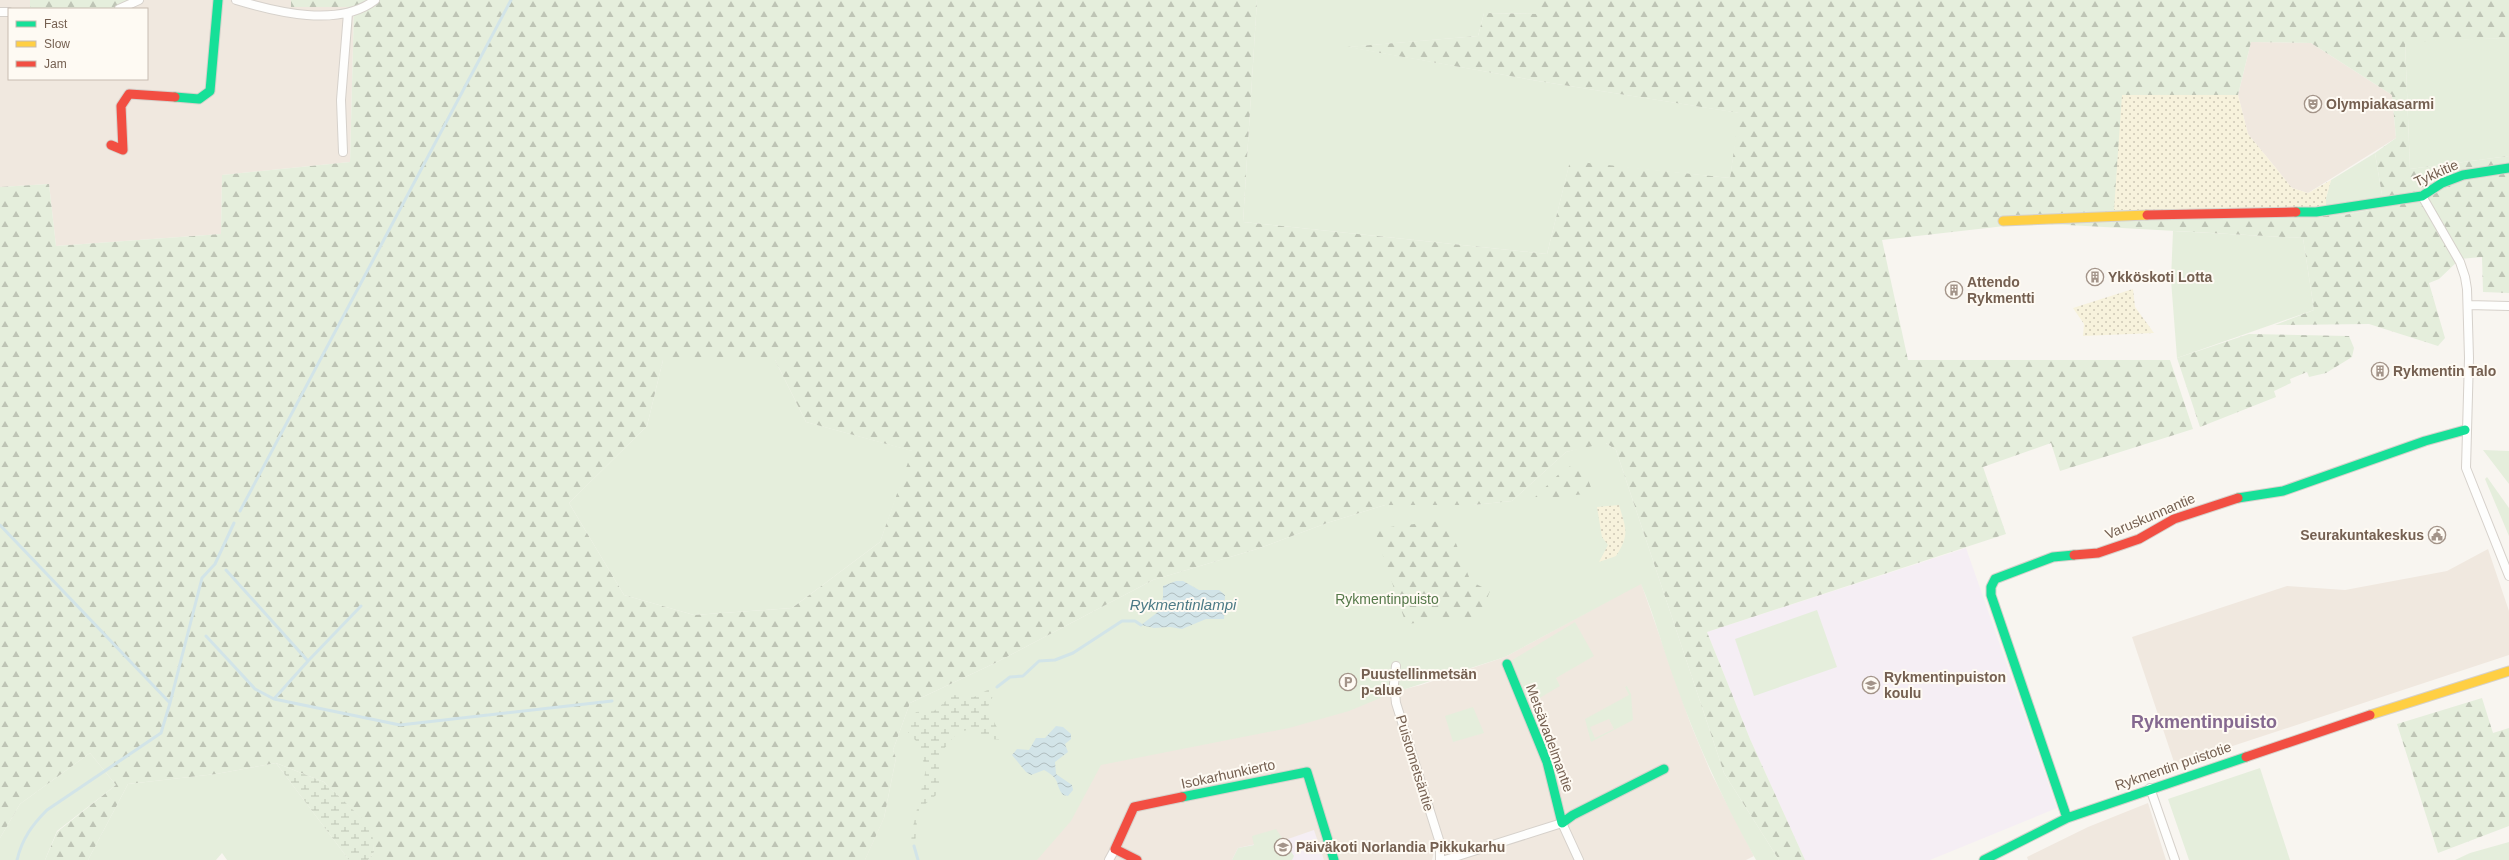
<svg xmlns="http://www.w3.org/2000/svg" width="2509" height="860" font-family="Helvetica,sans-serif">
  <defs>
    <pattern id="forest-firs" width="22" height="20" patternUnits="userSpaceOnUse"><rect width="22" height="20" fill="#e5eedc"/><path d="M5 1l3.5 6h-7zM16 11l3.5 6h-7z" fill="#bec4b5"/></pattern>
    <pattern id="wetland-marsh" width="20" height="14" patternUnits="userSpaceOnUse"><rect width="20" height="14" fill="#e5eedc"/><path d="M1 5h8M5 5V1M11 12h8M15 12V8" fill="none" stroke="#bec4b5"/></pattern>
    <pattern id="sand-dots" width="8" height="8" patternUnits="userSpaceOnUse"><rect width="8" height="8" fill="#f7f2dc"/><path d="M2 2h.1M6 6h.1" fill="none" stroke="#cdc7b5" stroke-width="1.8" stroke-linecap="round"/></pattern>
    <pattern id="water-waves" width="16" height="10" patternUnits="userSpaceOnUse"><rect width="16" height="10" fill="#d2e4e8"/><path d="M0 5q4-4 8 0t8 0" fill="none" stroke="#afbcbe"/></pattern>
  </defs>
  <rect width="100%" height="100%" fill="#f8f5f0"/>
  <path fill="#f0e8df" d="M0,0H30V9H9V79H147V9H130V0H291L292,7L354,6L350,162L222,175L221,234L56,246L49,184L0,187Z
    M2251,42L2311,43L2392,95L2396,138L2308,193L2292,188L2248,134L2238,95Z
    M2488,549L2509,611V655L2175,765L2132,637L2287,586L2345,590L2447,571Z
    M1641,583L1691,725L1711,773L1754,856L1746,860H1449L1436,843L1432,860H865L884,818L1421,685L1505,657Z
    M2148,803L2166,860H2028L2027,857L2088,827Z"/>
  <path fill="#f5eef4" d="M1966,548L2057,808L1930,860H1805L1750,739L1707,632Z
    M1314,830L1324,860H1232L1238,848L1283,838L1285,840Z"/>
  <path fill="#e5eedc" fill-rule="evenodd" d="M1257,0H1540V14L1484,13L1478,36L1349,47L1538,81L1740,113L1730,178L1570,162L1547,254L1243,222Z
    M2509,38V156L2410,169L2405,41Z
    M2375,153L2384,207L2340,216L2326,214V198L2331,180Z
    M2173,231L2303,238L2314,310L2177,358L2171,280Z
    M663,360H775L806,422L913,451L880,542L792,608L694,615L624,595L569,503L647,426Z
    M1599,443H1606L1616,450L1724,773L1779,860H1756C1725,804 1698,747 1677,687C1664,653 1655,617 1641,584L1505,657L1390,694L1349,711L1289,728L1101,765L1071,821L1037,860H865L884,818L896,758L893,750L910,703L995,663L1153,580L1257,549L1327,523L1385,505H1473L1512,501L1566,452Z
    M2483,450L2509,451V484Z
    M2487,477L2509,508V536L2485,479Z
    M1817,610L1837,667L1754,696L1735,639Z
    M1575,622L1594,656L1556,678L1560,686L1531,703L1509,662Z
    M1627,686L1631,694L1633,720L1591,742L1585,719L1629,695L1625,687ZM1609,719L1614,729L1595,738L1590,727Z
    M1473,707L1484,733L1453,742L1445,716Z
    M90,753L116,785L57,831L45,860H0V838L20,804Z
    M276,763L349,860H227L222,853L216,860H88L128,784L216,774Z
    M2260,768L2290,860H2189L2168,799Z
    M1276,829L1294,856L1292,860H1232L1238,848L1254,845L1252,836Z
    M2509,842V860H2455L2470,853Z"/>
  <path fill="url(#forest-firs)" fill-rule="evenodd" d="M30,0H130V9H30Z
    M291,0H1257L1243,222L1547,254L1570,161L1730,178L1739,113L1538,81L1347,47L1478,36L1484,13L1539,14L1540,0H2509V38L2405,42L2410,169L2509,156V293L2483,292L2482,257L2460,259L2439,279L2429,283L2445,338L2438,346L2369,324L2275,325L2314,310L2303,238L2031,223L1882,240L1908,360H2170L2193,429L2060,471L2051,443L1983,467L2006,534L1707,632L1750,739L1805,860H1779L1724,773L1616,450L1606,443L1566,452L1512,501L1473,505H1385L1327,523L1257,549L1153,580L995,663L910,703L893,750L896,758L884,818L865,860H368L374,852L371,828L324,782L276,763L216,774L128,784L88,860H45L57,832L116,785L90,753L20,804L0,838V187L49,184L56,246L221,234L222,175L350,162L354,7H291ZM2251,42L2311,43L2392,95L2396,138L2375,153L2384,207L2340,216L2309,211L2123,95H2238ZM663,360H775L806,422L912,451L880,542L792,608L694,615L624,595L569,503L647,426Z
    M2249,334L2349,336L2354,348L2352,357L2326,373L2309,377L2307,372L2290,379L2291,383L2274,391L2276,397L2200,427L2177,358Z
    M1581,460L1593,493L1532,500L1562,471Z
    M1447,520L1469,577L1474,583L1490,591L1480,616L1406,624L1374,529Z
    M2482,698L2493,733L2509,728V826L2438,853L2397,724Z"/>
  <path fill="url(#wetland-marsh)" d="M995,686L997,687L987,709L1000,733L1001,739C989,743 975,723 958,733C954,736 950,741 947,745C930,766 947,774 939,790C936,798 927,801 922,808C914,819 918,834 914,846L911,844L912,831L926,769L916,741L907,731L906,726L916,712L934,711L953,695L974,697Z
    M276,763L324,782L372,828L374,852L368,860H349Z"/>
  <path fill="url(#sand-dots)" d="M2122,95H2238L2248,134L2292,188L2308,193L2331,180L2326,198V214L2309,211L2114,210Z
    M2133,289L2135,307L2154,333L2083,336L2084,324L2073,308Z
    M1619,505C1626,529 1630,534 1616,556L1599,562L1608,545L1602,537L1597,507Z"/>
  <path fill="url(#water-waves)" d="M1176,581H1183L1199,590H1219L1225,595L1224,619H1206L1182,629L1170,627L1154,628L1141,625L1158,612L1163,597V586Z
    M1056,726L1063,727L1071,734V739L1065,744L1068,752L1055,762L1056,774L1072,785L1073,790L1068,796L1063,795C1054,783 1062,780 1044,770L1031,775L1026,772L1012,755L1017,749L1029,750L1036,738H1045Z"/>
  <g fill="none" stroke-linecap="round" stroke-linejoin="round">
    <path stroke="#d2e4e8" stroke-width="3" d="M240,511L511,0
      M0,525L170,703L161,733L47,810C32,825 22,839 17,860
      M226,570L308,661L361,606
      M206,636L255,689L274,699L400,725L612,701
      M997,687L1010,677L1023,676L1039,661L1055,660L1073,653L1122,621H1135L1141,625
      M274,699L308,661
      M170,703L202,578L215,564L234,523
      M914,846L918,860"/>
    <defs>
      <path id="street" d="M236,0C276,12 339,28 375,0
        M119,9L139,0
        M0,12H9
        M343,152L341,100L348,13
        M2422,196L2460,262L2465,277L2467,289L2469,358L2466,468L2509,576
        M2468,305L2509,306
        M1396,666L1394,684L1396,703L1440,843V860
        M2150,788L2175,860
        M1109,860L1115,849
        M1445,860L1562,823L1579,860"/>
      <path id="fast" d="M175,97L199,99L210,91L218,0
        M2296,212H2316L2422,196L2442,183L2463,175L2509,168
        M2238,498L2283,491L2425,441L2465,430
        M1507,664L1547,762L1562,823L1573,815L1664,769
        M1182,797L1307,772L1334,860
        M2067,818L1991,595V587L1995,579L2053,557L2074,555
        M1984,860L2067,818L2246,757"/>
      <path id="slow" d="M2003,221L2147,215
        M2370,715L2509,671"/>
      <path id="jam" d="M111,145L123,150L121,106L129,94L175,97
        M2147,215L2296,212
        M2074,555L2098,553L2139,539L2174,519L2238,498
        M2246,757L2370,715
        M1137,860L1115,849L1134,807L1182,797"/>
    </defs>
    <use href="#street" stroke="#d6d1cb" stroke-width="10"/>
    <use href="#fast" stroke="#d6d1cb" stroke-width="11"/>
    <use href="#slow" stroke="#d6d1cb" stroke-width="11"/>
    <use href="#jam" stroke="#d6d1cb" stroke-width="11"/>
    <use href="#street" stroke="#fefefd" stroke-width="8"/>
    <use href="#fast" stroke="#16e098" stroke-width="9"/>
    <use href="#slow" stroke="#ffcf43" stroke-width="9"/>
    <use href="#jam" stroke="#f24e42" stroke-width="9"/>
  </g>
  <defs>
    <symbol id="theatre-ring" viewBox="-11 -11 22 22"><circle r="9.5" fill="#fefaf3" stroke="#a39489" stroke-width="1.5"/><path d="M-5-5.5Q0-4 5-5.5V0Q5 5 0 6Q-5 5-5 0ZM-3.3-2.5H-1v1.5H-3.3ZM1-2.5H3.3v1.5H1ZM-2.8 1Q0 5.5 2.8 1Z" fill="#a39489"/></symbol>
    <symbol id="building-ring" viewBox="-11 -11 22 22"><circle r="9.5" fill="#fefaf3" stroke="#a39489" stroke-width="1.5"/><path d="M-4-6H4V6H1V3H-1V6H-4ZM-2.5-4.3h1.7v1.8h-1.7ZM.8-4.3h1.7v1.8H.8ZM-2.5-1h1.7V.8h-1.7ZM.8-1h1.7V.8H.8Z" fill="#a39489"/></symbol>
    <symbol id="civic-ring" viewBox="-11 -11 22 22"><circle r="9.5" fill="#fefaf3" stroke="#a39489" stroke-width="1.5"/><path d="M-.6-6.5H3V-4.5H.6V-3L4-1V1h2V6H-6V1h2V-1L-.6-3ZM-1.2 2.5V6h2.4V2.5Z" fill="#a39489"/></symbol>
    <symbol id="parking-ring" viewBox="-11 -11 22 22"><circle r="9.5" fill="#fefaf3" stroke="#a39489" stroke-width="1.5"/><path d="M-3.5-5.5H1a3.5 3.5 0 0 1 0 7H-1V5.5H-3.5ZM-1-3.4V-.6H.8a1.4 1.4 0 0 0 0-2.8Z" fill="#a39489"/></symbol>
    <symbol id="school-ring" viewBox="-11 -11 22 22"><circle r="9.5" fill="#fefaf3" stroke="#a39489" stroke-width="1.5"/><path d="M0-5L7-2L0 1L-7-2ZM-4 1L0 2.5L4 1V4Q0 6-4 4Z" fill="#a39489"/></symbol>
  </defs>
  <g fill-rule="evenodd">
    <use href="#theatre-ring" x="2303" y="94" width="20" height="20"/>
    <use href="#building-ring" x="2085" y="267" width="20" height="20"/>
    <use href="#building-ring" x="1944" y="280" width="20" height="20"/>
    <use href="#building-ring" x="2370" y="361" width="20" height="20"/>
    <use href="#civic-ring" x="2427" y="525" width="20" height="20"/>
    <use href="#parking-ring" x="1338" y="672" width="20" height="20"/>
    <use href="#school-ring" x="1861" y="675" width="20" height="20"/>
    <use href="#school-ring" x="1273" y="837" width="20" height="20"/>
  </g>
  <g text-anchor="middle" stroke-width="4" stroke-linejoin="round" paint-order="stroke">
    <g font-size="14" font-weight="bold" fill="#756051" stroke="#fefaf3" text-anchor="start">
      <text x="2326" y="109">Olympiakasarmi</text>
      <text x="2108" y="282">Ykköskoti Lotta</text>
      <text x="1967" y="287">Attendo<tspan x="1967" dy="16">Rykmentti</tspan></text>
      <text x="2393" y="376">Rykmentin Talo</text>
      <text x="2424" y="540" text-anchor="end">Seurakuntakeskus</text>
      <text x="1361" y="679">Puustellinmetsän<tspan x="1361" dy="16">p-alue</tspan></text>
      <text x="1884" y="682">Rykmentinpuiston<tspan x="1884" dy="16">koulu</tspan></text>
      <text x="1296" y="852">Päiväkoti Norlandia Pikkukarhu</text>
    </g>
    <g font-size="14" fill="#756051" stroke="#fefaf3">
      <text transform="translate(2436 173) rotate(-24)" y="5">Tykkitie</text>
      <text transform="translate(2150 516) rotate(-23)" y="5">Varuskunnantie</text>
      <text transform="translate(1550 738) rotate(70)" y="5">Metsävadelmantie</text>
      <text transform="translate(1415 763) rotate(73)" y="5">Puistometsäntie</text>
      <text transform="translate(2173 766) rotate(-19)" y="5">Rykmentin puistotie</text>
      <text transform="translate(1228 774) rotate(-12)" y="5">Isokarhunkierto</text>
    </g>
    <g font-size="14" fill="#55794a" stroke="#fefaf3">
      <text x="1387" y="604">Rykmentinpuisto</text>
    </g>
    <g font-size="15" font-style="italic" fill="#4c7a86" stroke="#fefaf3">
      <text x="1183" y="610">Rykmentinlampi</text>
    </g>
    <g font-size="18" font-weight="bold" fill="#856990" stroke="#fefaf3">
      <text x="2204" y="728">Rykmentinpuisto</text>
    </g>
  </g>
  <rect x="8" y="8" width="140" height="72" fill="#fefaf3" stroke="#c7bcb2"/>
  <rect x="16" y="21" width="20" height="6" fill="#16e098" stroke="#c7bcb2"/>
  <text x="44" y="28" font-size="12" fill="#756051">Fast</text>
  <rect x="16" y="41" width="20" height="6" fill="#ffcf43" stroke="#c7bcb2"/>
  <text x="44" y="48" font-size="12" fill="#756051">Slow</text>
  <rect x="16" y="61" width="20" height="6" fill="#f24e42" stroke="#c7bcb2"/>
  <text x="44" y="68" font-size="12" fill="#756051">Jam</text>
</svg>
